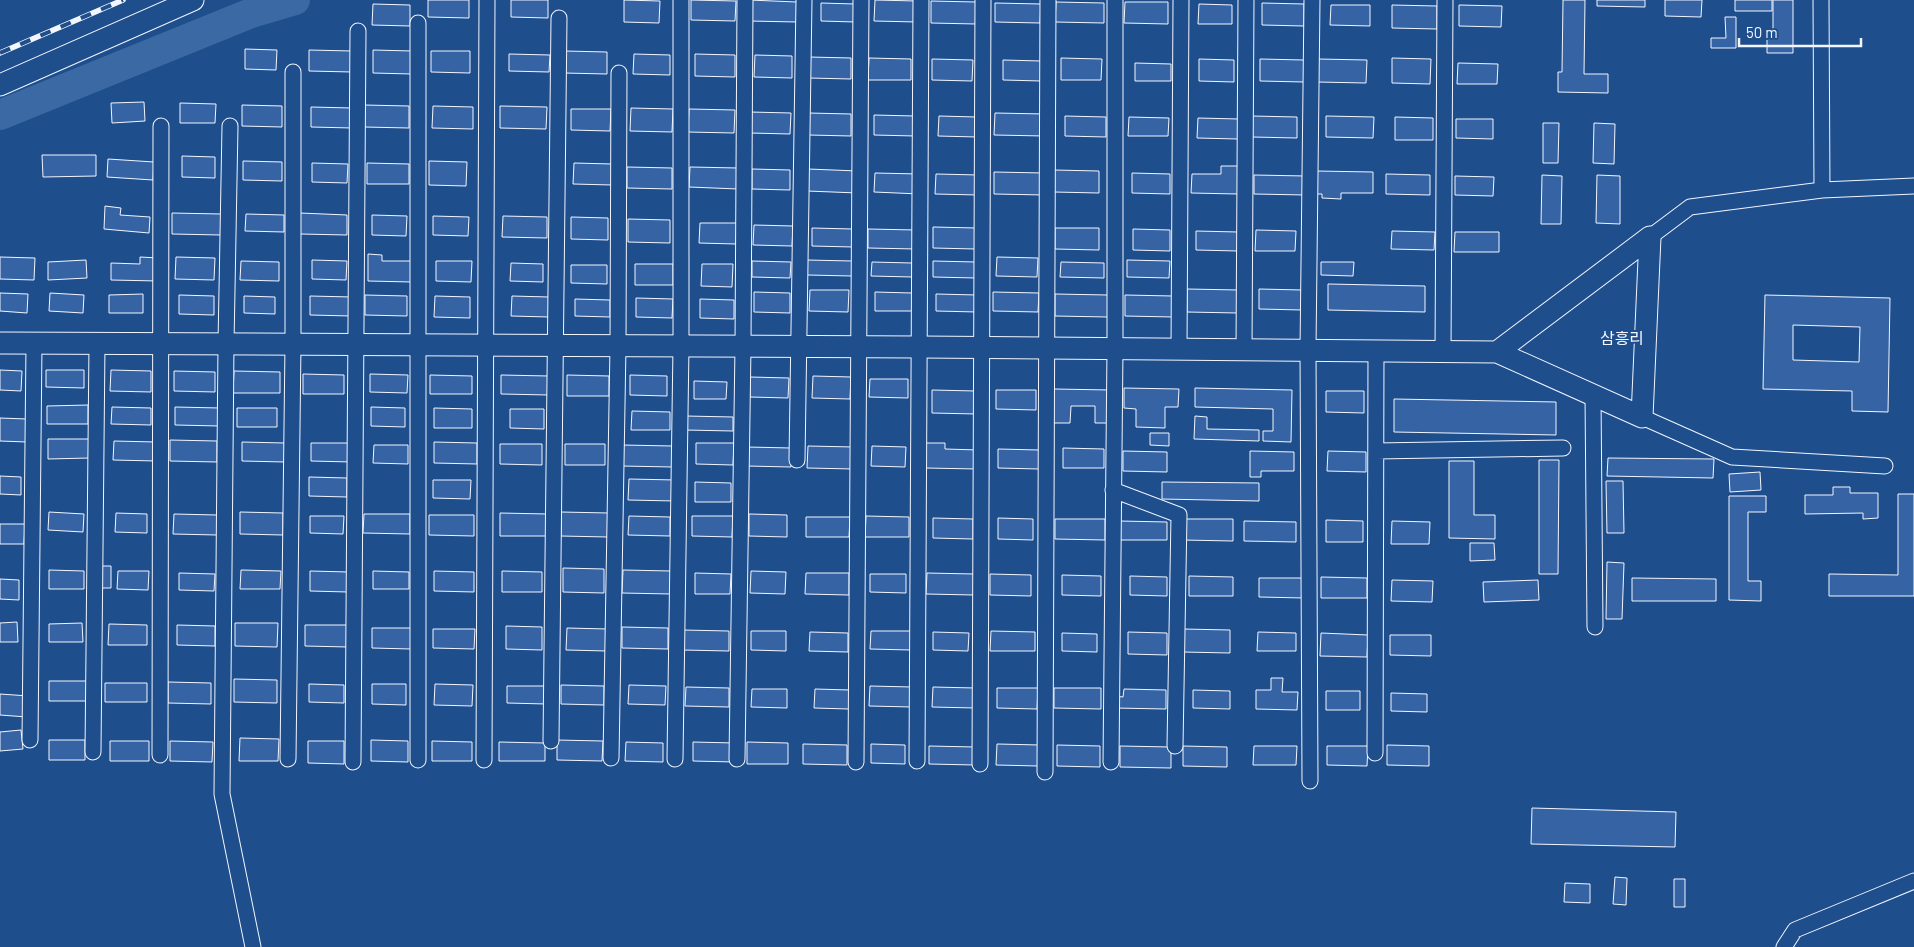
<svg xmlns="http://www.w3.org/2000/svg" width="1914" height="947" font-family="Barlow,'Noto Sans KR',sans-serif">
  <rect width="100%" height="100%" fill="#1f4e8c"/>
  <g fill="none" stroke-linecap="round" stroke-linejoin="round">
    <path stroke="#3b69a3" stroke-width="30" d="M0,115L251,13L295,0"/>
  </g>
  <path fill="#3563a3" stroke="#f2f6ff" fill-rule="evenodd" d="M428,0H469V18L428,17Z
    M511,0H548V18L511,17Z
    M624,0L660,1L659,23L624,22Z
    M691,0L736,1L735,21L691,20Z
    M749,0L797,2V22L749,21Z
    M875,0L917,1V22L874,21Z
    M1563,0H1585L1584,74H1608V93L1558,92V72H1562Z
    M1597,0H1645V7L1597,6Z
    M1665,0H1702L1701,17L1665,16Z
    M1735,0H1772V11H1735Z
    M1773,0H1793V53H1767V36H1773Z
    M931,1L976,2V24L931,23Z
    M1056,2L1104,3V23L1055,22Z
    M1125,2H1168V24L1124,23Z
    M821,3L855,4V22L821,21Z
    M995,3L1041,4L1040,23L995,22Z
    M1262,3L1304,4V26L1262,25Z
    M373,4L410,5V26L372,25Z
    M1199,4L1232,5V24H1198Z
    M1331,5H1370V26L1330,25Z
    M1392,5L1437,6V29L1392,28Z
    M1459,5L1502,6L1501,27L1459,26Z
    M1725,17H1736V48H1711V38H1726Z
    M245,49L277,50L276,70L245,69Z
    M309,50L352,51V72L309,71Z
    M373,50L412,51V74L373,73Z
    M431,51H470V73L431,72Z
    M565,51L607,52V74L564,73Z
    M509,54L550,55L549,72L509,71Z
    M634,54L670,55V75L633,74Z
    M695,54L735,55V77L695,76Z
    M755,55L792,56V78L754,77Z
    M809,57L851,58V79L809,78Z
    M869,58L911,59V80H868Z
    M1061,58L1102,59L1101,80H1061Z
    M1392,58L1431,59L1430,84L1392,83Z
    M932,59L973,60L972,81L932,80Z
    M1199,59L1234,60V82L1199,81Z
    M1260,59L1304,60V82L1260,81Z
    M1318,59L1367,60L1366,83L1317,82Z
    M1003,60L1041,61V81L1003,80Z
    M1135,63L1171,64V81H1135Z
    M1458,63L1498,64L1497,84H1457Z
    M144,102L145,121L112,123L111,103Z
    M180,103L216,104L215,123H180Z
    M242,105L282,106V127L242,126Z
    M364,105L409,106V128L364,127Z
    M433,106L473,107V129L432,128Z
    M500,106L547,107L546,129L500,128Z
    M311,107L352,108V128L311,127Z
    M631,108L673,109L672,132L630,131Z
    M571,109H611L610,131L571,130Z
    M689,109L735,110L734,133L688,132Z
    M750,112L791,113L790,134L750,133Z
    M809,113L851,114V136L809,135Z
    M995,113L1044,114V136L994,135Z
    M874,115L915,116V136L874,135Z
    M939,116L977,117V137L938,136Z
    M1065,116L1106,117V137L1065,136Z
    M1252,116L1297,117V138L1252,137Z
    M1326,116L1374,117L1373,138L1326,137Z
    M1129,117L1169,118L1168,136H1128Z
    M1395,117L1433,118V140H1395Z
    M1198,118L1239,119L1238,139L1197,138Z
    M1456,119H1493V139L1456,138Z
    M1543,123H1559L1558,163H1543Z
    M1594,123L1615,124L1614,164L1593,163Z
    M42,155H96V176L43,177Z
    M182,156L215,157V178L182,177Z
    M108,159L154,162L153,180L107,177Z
    M243,161L282,162V181L243,180Z
    M429,161L467,162L466,186L429,185Z
    M312,163L348,164L347,183L312,182Z
    M367,163L409,164V184H367Z
    M574,163L612,164V185L573,184Z
    M1221,166H1238V194L1191,193L1192,174H1221Z
    M627,167L672,168V189L627,188Z
    M690,167L738,168V189L689,187Z
    M752,169L790,170V190L752,189Z
    M808,169L858,171V193L807,191Z
    M1054,170L1099,171V193L1054,192Z
    M1316,171L1373,172V193H1341V199L1322,198V194H1315Z
    M994,172L1044,173V195L994,194Z
    M875,173L920,174V194L874,192Z
    M1132,173L1170,174V194L1132,193Z
    M936,174L979,175L978,195L935,194Z
    M1386,174L1430,175V195L1386,194Z
    M1254,175L1306,176L1305,195L1254,194Z
    M1542,175L1562,176L1561,224H1541Z
    M1597,175L1620,176V224L1596,223Z
    M1455,176L1494,177L1493,196L1455,195Z
    M105,206L121,208L120,215L150,217L149,233L104,229Z
    M172,213L221,214V235L172,234Z
    M300,213L347,215V235L300,234Z
    M246,214L284,215V232L245,231Z
    M372,215L407,216L406,236L372,235Z
    M433,216L469,217L468,236L433,235Z
    M503,216L547,217V238L502,237Z
    M571,217L608,218V240L571,239Z
    M628,219L670,220V243L628,242Z
    M700,223H737L736,244L699,243Z
    M754,225L793,226L792,246L753,245Z
    M933,227L976,228V249L933,248Z
    M812,228L853,229V247L812,246Z
    M1055,228H1099V250L1055,249Z
    M868,229L916,230V249L868,248Z
    M1133,229L1170,230V251L1133,250Z
    M1256,230L1296,231L1295,251H1255Z
    M1196,231L1238,232V251L1196,250Z
    M1392,231L1435,232L1434,250L1391,249Z
    M1455,232H1499V252H1454Z
    M368,254L382,255V261H413L412,282L368,281Z
    M0,257L35,258L34,280L0,279Z
    M140,257L159,258L158,281L111,280V263L140,264Z
    M176,257L215,258L214,280L175,279Z
    M997,257L1038,258L1037,277L996,276Z
    M86,260L87,278L48,280V262Z
    M312,260L347,261L346,280L312,279Z
    M807,260L852,261V276L807,275Z
    M1127,260L1170,261L1169,278L1127,277Z
    M241,261L279,262V281L240,280Z
    M436,261H472L471,282L436,281Z
    M752,261L791,262L790,278L752,277Z
    M933,261L976,262V278L933,277Z
    M872,262L912,263V277L871,276Z
    M1061,262L1104,263V278L1060,277Z
    M1321,262H1354L1353,276L1321,275Z
    M511,263L543,264V282L510,281Z
    M635,264H673V285H635Z
    M702,264H733L732,287L701,286Z
    M571,265H607V284L571,283Z
    M1328,284L1425,286V312L1328,310Z
    M1187,289L1239,290L1238,313L1187,312Z
    M1259,289L1302,290V310L1259,309Z
    M810,290H849L848,312L809,311Z
    M754,292L790,293V313L754,312Z
    M875,292L912,293V311H875Z
    M993,292L1039,293L1038,312L993,311Z
    M0,293L28,294L27,313L0,311Z
    M50,293L84,295L83,313L49,311Z
    M143,294V313H109V295Z
    M936,294L977,295V312L936,311Z
    M1055,294L1108,295V317L1055,316Z
    M179,295L214,296V315L179,314Z
    M365,295L407,296V316L365,315Z
    M1125,295L1173,296V317L1125,316Z
    M1765,295L1890,298L1888,412L1852,411V391L1763,389ZM1793,325L1860,327L1859,362L1793,360Z
    M244,296L275,297V314L244,313Z
    M310,296L352,297L351,316L310,315Z
    M435,296L470,297V318L434,317Z
    M512,296L549,297V317L511,316Z
    M636,298L673,299L672,318L636,317Z
    M575,299L610,300V317L575,316Z
    M700,299L734,300V319L700,318Z
    M0,370L22,371L21,391L0,390Z
    M46,370H84V388L46,387Z
    M111,370L151,371V392L110,391Z
    M174,371L215,372V392L174,391Z
    M234,371L280,372V393H233Z
    M303,374L344,375V394H303Z
    M370,374L408,375L407,393L370,392Z
    M430,375L472,376V394H430Z
    M501,375L549,376V395L501,394Z
    M567,375L609,376V396H567Z
    M630,375L667,376V396L630,395Z
    M813,376L851,377L850,399L812,398Z
    M750,377L789,378L788,398L750,397Z
    M870,379H908V398L869,397Z
    M694,381L727,382L726,399H694Z
    M1124,388L1179,389L1178,407H1165V428L1136,427V409L1124,408Z
    M1195,388L1292,390L1291,442L1263,441V431H1273V409L1195,407Z
    M1054,389L1111,390L1110,423H1095V406H1071L1070,423H1053Z
    M932,390L976,391V414L932,413Z
    M996,390H1036V410L996,409Z
    M1326,391H1364V413L1326,412Z
    M1394,399L1556,402V435L1394,432Z
    M88,405V424H47V406Z
    M112,407L151,408V425L111,424Z
    M175,407L220,408V426L175,425Z
    M371,407L405,408V427L371,426Z
    M237,408H277V427H237Z
    M434,408L472,409V428H434Z
    M510,409H544V429L510,428Z
    M632,411L670,412V430H631Z
    M686,416L733,417V431L685,430Z
    M1195,416L1207,417V429L1259,430V441L1194,439Z
    M0,418L27,419V442L0,441Z
    M1150,433H1169V446L1150,445Z
    M48,439H89V458L48,459Z
    M170,440L217,441V462L170,461Z
    M114,441L156,442V461L113,460Z
    M242,442L285,443V462L242,461Z
    M434,442L477,443V464L434,463Z
    M311,443H352V462L311,461Z
    M696,443H734L733,465L696,464Z
    M926,443H945V449L979,450L978,469L925,468Z
    M500,444H542V465L500,464Z
    M565,444H605V465H565Z
    M374,445H408V464L373,463Z
    M622,445L673,446V467L622,466Z
    M808,446L854,447V469L807,468Z
    M872,446L906,447L905,467L871,466Z
    M747,447L791,448V467L747,466Z
    M1063,448L1104,449V468H1063Z
    M998,449L1039,450V469L998,468Z
    M1123,451L1167,452V472L1123,471Z
    M1250,451L1294,452V471H1261V477H1250Z
    M1328,451L1366,452V472L1327,471Z
    M1608,458L1714,459L1713,478L1607,476Z
    M1539,460H1559L1558,574H1539Z
    M1449,461H1474V515H1495V539L1449,538Z
    M1760,472L1761,490L1730,492L1729,474Z
    M0,476L21,477V495L0,494Z
    M309,477L347,478V497L309,496Z
    M629,479L676,480L675,501L628,500Z
    M433,480H471L470,499L433,498Z
    M1606,481H1623L1624,533H1607Z
    M695,482L731,483V502H695Z
    M1162,482L1259,483V501L1162,499Z
    M1833,487H1850V493H1878V518L1863,519V513L1805,514V495H1833Z
    M1898,494H1914V596H1829V574L1898,575Z
    M1729,496H1766V512H1748V581H1761V601L1729,600Z
    M49,512L84,514L83,532L48,530Z
    M240,512L283,513V535L240,534Z
    M561,512L609,513L608,537L561,536Z
    M116,513L147,514V533L115,532Z
    M500,513L547,514L546,536H500Z
    M174,514L217,515V535L173,534Z
    M364,514H410V534L363,533Z
    M749,514L787,515V537L749,536Z
    M429,515H474V536L429,535Z
    M310,516H344L343,534L310,533Z
    M629,516L670,517V536L628,535Z
    M692,516H733L732,537L692,536Z
    M866,516L909,517V537H865Z
    M806,517H850L849,537H806Z
    M933,518L973,519V539L933,538Z
    M998,518L1033,519V540L998,539Z
    M1055,519H1105V540L1055,539Z
    M1184,519H1233V541L1183,540Z
    M1326,520L1363,521V542H1326Z
    M1120,521L1167,522V540H1120Z
    M1244,521L1296,522V542L1244,541Z
    M1392,521L1430,522L1429,544H1391Z
    M0,524H25L24,544H0Z
    M1470,543H1494L1495,560L1470,561Z
    M1607,562L1624,563L1622,619H1606Z
    M100,566H111V588H100Z
    M563,568L604,569V593L563,592Z
    M49,570L84,571V589H49Z
    M241,570L281,571L280,589H240Z
    M623,570L671,571V594L622,593Z
    M118,571H149L148,590L117,589Z
    M310,571L349,572L348,592L310,591Z
    M373,571L409,572V589H373Z
    M434,571L474,572V592L434,591Z
    M502,571L542,572V592H502Z
    M751,571L786,572L785,594L750,593Z
    M179,573L215,574L214,591L179,590Z
    M695,573L731,574L730,594H695Z
    M806,573H849V595L805,594Z
    M927,573L974,574V595L926,594Z
    M870,574H906V593L870,592Z
    M990,574L1031,575V596L990,595Z
    M1062,575L1101,576V596L1062,595Z
    M1130,576L1167,577V596L1130,595Z
    M1189,576L1233,577V596H1189Z
    M1321,577L1367,578V598H1321Z
    M1259,578H1304V598L1259,597Z
    M1632,578L1716,579V601H1632Z
    M0,579L19,580V600L0,599Z
    M1392,580L1433,581L1432,602L1391,601Z
    M1538,580L1539,600L1484,602L1483,582Z
    M17,622L18,642H0V623Z
    M82,623L83,642H49V624Z
    M235,623H278L277,647L235,646Z
    M109,624L147,625V645H108Z
    M177,625L215,626V646L177,645Z
    M305,625H348V647L305,646Z
    M506,626L542,627V650L506,649Z
    M622,627L668,628V649L622,648Z
    M372,628H412L411,649L372,648Z
    M567,628L608,629L607,651L566,650Z
    M433,629H475L474,649L433,648Z
    M1183,629L1230,630V653L1183,652Z
    M683,630L729,631V651L683,650Z
    M751,631H786V651L751,650Z
    M871,631H911V650L870,649Z
    M991,631L1035,632V651H990Z
    M810,632L848,633V652L809,651Z
    M933,632L969,633L968,651L933,650Z
    M1128,632L1167,633V655L1128,654Z
    M1258,632L1296,633V651H1257Z
    M1062,633L1097,634V652L1062,651Z
    M1321,633L1368,635L1367,657L1320,656Z
    M1390,635H1431V656L1390,655Z
    M1271,678H1283L1282,692H1298L1297,710L1256,709V690H1271Z
    M234,679L277,680V703L234,702Z
    M49,681H88V701H49Z
    M168,682L211,683V704L168,703Z
    M105,683H147V702H105Z
    M309,684L344,685V703L309,702Z
    M372,684H406V705L372,704Z
    M435,684L473,685L472,706L434,705Z
    M561,685L604,686V705L561,704Z
    M629,685L666,686L665,705L628,704Z
    M507,686H546V704L507,703Z
    M870,686L912,687V707L869,706Z
    M686,687L729,688V707L685,706Z
    M933,687L975,688V708L932,707Z
    M997,688H1038L1037,709L997,708Z
    M1054,688H1101V709L1054,708Z
    M752,689H787V708L751,707Z
    M815,689L850,690L849,709L814,708Z
    M1124,689L1166,690V709L1114,708V696L1123,697Z
    M1193,690L1230,691V709L1193,708Z
    M1326,691H1360V710H1326Z
    M1391,693L1427,694V712L1391,711Z
    M0,694L29,696L27,717L0,715Z
    M21,730L23,749L0,751V732Z
    M240,738L279,739L278,761H239Z
    M49,740H85V760H49Z
    M371,740L408,741V762L371,761Z
    M557,740L603,741L602,761L557,760Z
    M110,741H149V761H110Z
    M170,741L213,742L212,762L170,761Z
    M308,741H344V764L308,763Z
    M432,741L472,742V761H432Z
    M499,742L545,743V761H499Z
    M626,742L663,743V762L625,761Z
    M693,742L735,743V762L693,761Z
    M747,742L788,743V764H747Z
    M803,744L847,745V765L803,764Z
    M871,744L905,745V764L871,763Z
    M997,744L1040,745L1039,766L996,765Z
    M1057,745L1100,746V767L1057,766Z
    M1387,745L1429,746V766L1387,765Z
    M929,746L975,747V765L929,764Z
    M1120,746L1171,747V768L1120,767Z
    M1183,746L1227,747V767L1183,766Z
    M1254,746H1297L1296,765H1253Z
    M1327,746H1368L1367,766L1327,765Z
    M1532,808L1676,812L1675,847L1531,844Z
    M1615,877L1627,878L1626,905L1613,904Z
    M1674,879H1685V907H1674Z
    M1565,883L1590,884V903L1564,902Z"/>
  <g fill="none" stroke-linecap="round" stroke-linejoin="round">
    <defs>
      <path id="street" d="M418,23V760
        M230,126L226,344L222,794L253,947
        M1822,190L1914,186
        M1650,237L1690,207L1822,190L1821,0
        M1179,349L1181,0
        M1244,350L1246,0
        M1443,352L1445,0
        M1593,395L1595,627
        M1642,417L1732,457L1885,466
        M1376,451L1563,448
        M797,460L804,0
        M1113,490L1179,515L1175,746
        M30,740L34,344
        M551,741L559,18
        M93,752L97,344
        M1375,753L1376,351
        M160,755L161,126
        M611,758L618,346L619,73
        M288,759L293,344V72
        M675,759L681,346V0
        M737,759L743,346L745,0
        M484,760L487,0
        M917,761L921,0
        M353,762L358,31
        M856,762L861,0
        M1111,762L1115,348V0
        M980,764L983,0
        M1045,772L1048,0
        M1310,781L1308,350L1312,0
        M1784,947L1795,930L1914,881"/>
      <path id="secondary" d="M0,85L193,0
        M0,343L919,347L1497,352L1650,237
        M1497,352L1642,417L1650,237"/>
    </defs>
    <use href="#street" stroke="#f2f6ff" stroke-width="17"/>
    <use href="#secondary" stroke="#f2f6ff" stroke-width="23"/>
    <use href="#street" stroke="#1f4e8c" stroke-width="15"/>
    <use href="#secondary" stroke="#1f4e8c" stroke-width="21"/>
    <defs>
      <path id="rail" d="M0,53L123,0"/>
    </defs>
    <use href="#rail" stroke="#f2f6ff" stroke-width="5.5"/>
    <use href="#rail" stroke="#1f4e8c" stroke-width="4" stroke-dasharray="11" stroke-linecap="butt"/>
  </g>
  <g text-anchor="middle" stroke-width="4" stroke-linejoin="round" paint-order="stroke">
    <g font-size="16" fill="#f2f6ff" stroke="#1f4e8c">
      <text x="1622" y="344">삼흥리</text>
    </g>
  </g>
  <path d="M1739 38v8h122v-8" fill="none" stroke="#f2f6ff" stroke-width="2.5"/>
  <text x="1746" y="38" font-size="15" fill="#f2f6ff" stroke="#1f4e8c" stroke-width="4" paint-order="stroke">50 m</text>
</svg>
